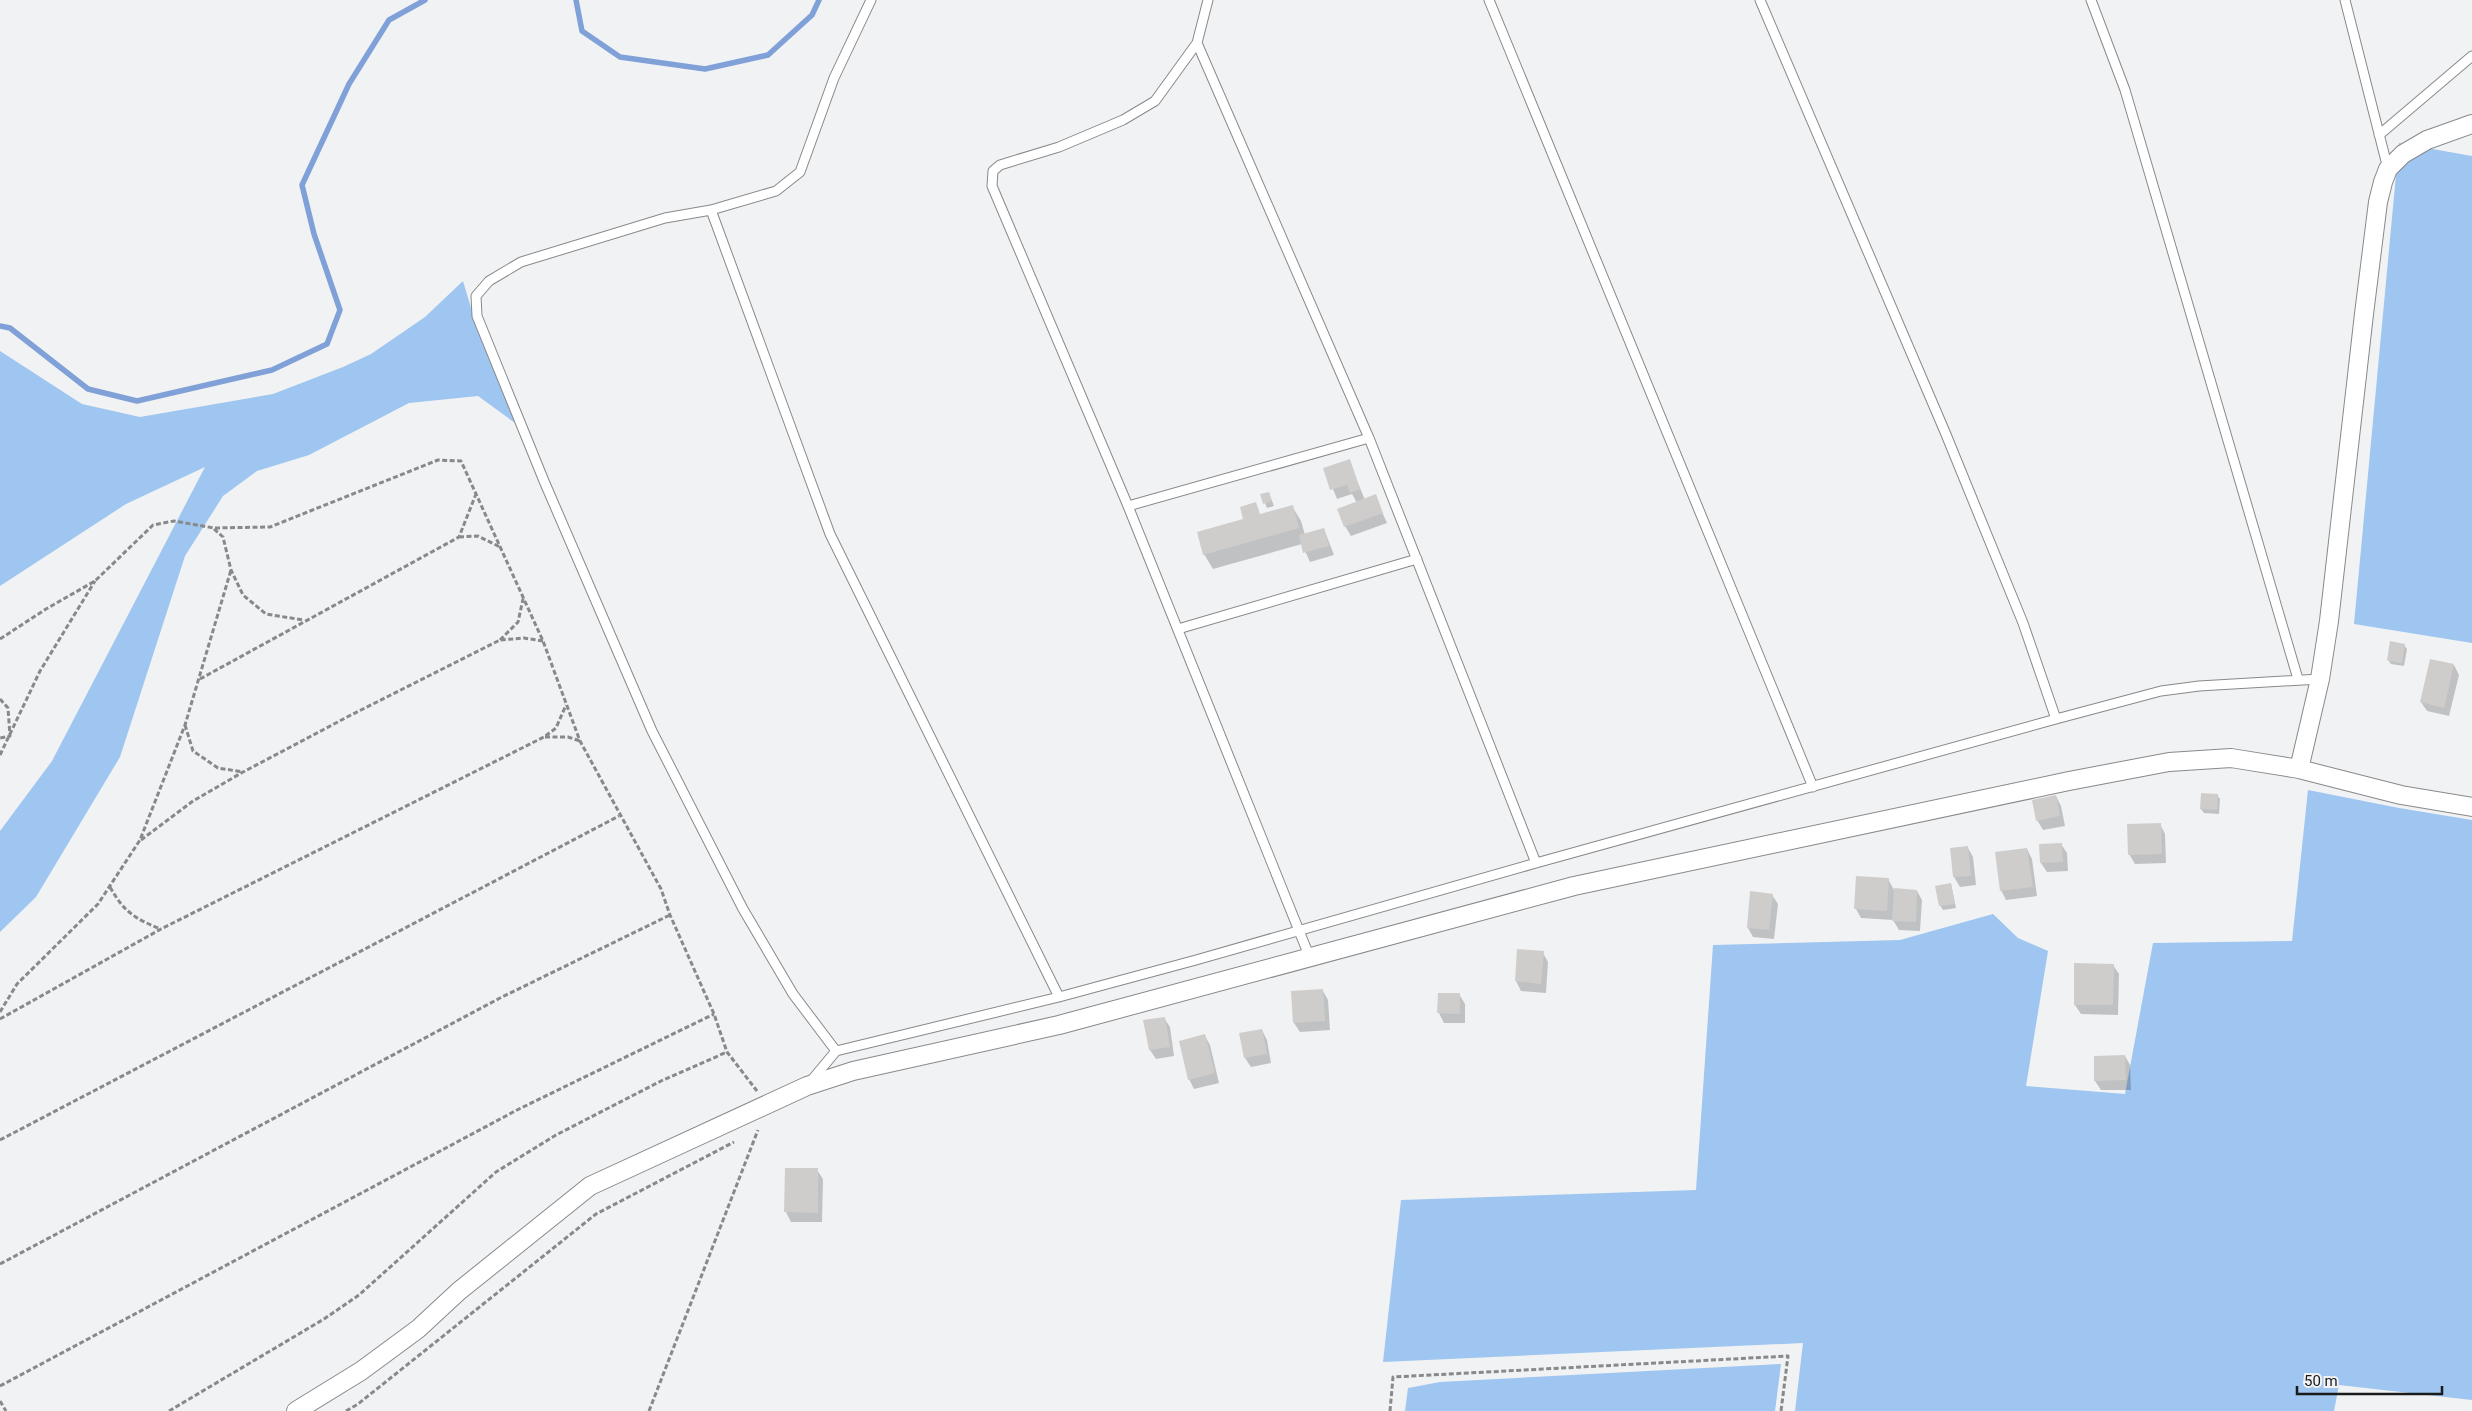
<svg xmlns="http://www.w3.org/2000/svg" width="2472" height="1411" font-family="Roboto,sans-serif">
  <rect width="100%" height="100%" fill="#f1f2f4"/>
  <path fill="#9ec6f0" d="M2399,143L2472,156V643L2354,624Z
    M463,281L471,308L515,423L478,396L409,403L309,455L257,471L223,496L185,556L120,757L36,897L0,932V831L52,761L205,467L126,504L0,586V351L82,404L140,417L273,394L343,367L371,354L425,317Z
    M2308,790L2399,808L2472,820V1400L2339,1385L2334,1411H1795L1803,1343L1383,1362L1401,1200L1696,1190L1713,945L1900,940L1993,914L2018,938L2048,951L2026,1086L2125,1094L2153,943L2292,941Z
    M1781,1364L1775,1411H1405L1408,1388L1440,1382Z"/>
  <path fill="#0003" d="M1349,461L1365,500L1375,496L1387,523L1351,536L1345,526L1357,503L1352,494L1337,499L1325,469Z
    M1269,493L1274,506L1267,508L1262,495Z
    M1292,506L1301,521L1305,535L1324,529L1334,555L1310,562L1302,544L1213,569L1204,554Z
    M2404,645L2407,649L2404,666L2391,664L2388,660Z
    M2454,665L2459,675L2449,716L2427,711L2421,702Z
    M2217,795L2220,799L2219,814L2204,813L2201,809Z
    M2056,796L2061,806L2065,826L2043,830L2037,820Z
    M2160,824L2165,834L2166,863L2135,864L2129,854Z
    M2061,844L2067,853L2068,871L2047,872L2041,863Z
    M1968,848L1973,857L1976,885L1960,887L1954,877L1952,849Z
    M2027,849L2032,859L2037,896L2006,900L2001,890Z
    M1888,879L1894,890L1917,891L1922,900L1920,931L1899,930L1893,920L1861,918L1856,909Z
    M1951,884L1956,908L1943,910L1940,905Z
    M1772,895L1778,904L1774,939L1753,937L1748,928Z
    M1518,950L1543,953L1548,962L1546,993L1521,991L1516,981Z
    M2113,965L2119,974L2118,1015L2081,1014L2075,1005Z
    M1323,991L1328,1000L1330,1030L1300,1032L1294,1023Z
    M1439,994H1459L1465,1004V1023H1444L1439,1013Z
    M1164,1018L1170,1027L1174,1056L1156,1059L1150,1050L1145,1021Z
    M1262,1030L1267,1040L1271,1063L1251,1067L1245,1058Z
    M1205,1036L1210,1045L1219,1083L1194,1089L1189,1079Z
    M2125,1056L2130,1065L2131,1090H2101L2095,1081Z
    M786,1169L817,1170L823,1179L822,1222H791L786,1212Z"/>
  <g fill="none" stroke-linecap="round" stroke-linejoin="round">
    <path stroke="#80a0d8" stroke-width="5.5" d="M576,0L582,31L620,57L705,69L768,55L812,15L819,0
      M0,326L10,328L88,389L137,401L272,370L327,344L340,310L314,234L302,185L349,84L389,20L425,0"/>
  </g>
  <path fill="#cfcdcc" d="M1350,459L1360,489L1350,493L1347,485L1330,490L1323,468Z
    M1269,492L1272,501L1263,504L1260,494Z
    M1376,494L1383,513L1344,527L1337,509Z
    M1256,502L1260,514L1293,505L1299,528L1203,555L1197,532L1243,519L1240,507Z
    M1324,528L1329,546L1303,553L1299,535Z
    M2390,641L2405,644L2402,663L2387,660Z
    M2430,659L2454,664L2444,708L2420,702Z
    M2201,793L2218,794L2217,810L2200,809Z
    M2056,795L2060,816L2036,821L2032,800Z
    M2161,823L2162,854L2128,855L2127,824Z
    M2062,843L2063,862L2040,863L2039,844Z
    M1968,846L1971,876L1953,877L1950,848Z
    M2027,848L2033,887L2000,891L1995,852Z
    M1856,876L1889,878L1887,911L1854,909Z
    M1951,883L1955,904L1939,906L1935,886Z
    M1894,888L1917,890L1916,922L1892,921Z
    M1750,891L1773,894L1769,930L1747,928Z
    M1517,949L1544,951L1541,984L1515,981Z
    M2074,963L2114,964L2113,1005H2074Z
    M1323,989L1325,1021L1293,1023L1291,991Z
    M1438,993H1460V1014L1437,1013Z
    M1165,1017L1170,1047L1149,1050L1143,1020Z
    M1262,1029L1267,1054L1244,1058L1239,1033Z
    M1205,1034L1215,1073L1188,1080L1179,1041Z
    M2125,1055L2126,1080L2094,1081V1056Z
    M785,1168H818V1213L784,1212Z"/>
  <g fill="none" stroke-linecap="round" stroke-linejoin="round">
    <defs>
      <path id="service" d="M1208,0L1197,43L1155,101L1123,120L1059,147L1000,165L993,171L992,186L1128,506L1310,958
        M1489,0L1813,787
        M1760,0L1945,432L2023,623L2056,719
        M2091,0L2125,90L2298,679
        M2345,0L2388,169
        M1197,43L1369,438L1536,863
        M2379,135L2472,56
        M711,210L830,534L1059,997
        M1128,506L1369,438
        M1178,629L1417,559
        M836,1051L793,994L743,909L652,731L544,481L477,316L476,296L489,281L521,262L665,218L711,210L776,191L800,172L834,78L871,0
        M811,1081L836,1051L1059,997L1196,960L1536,863L2056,719L2161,691L2199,686L2320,679"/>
      <path id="minor" d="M2299,769L2320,679L2329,621L2364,314L2378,202L2383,182L2388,169L2403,154L2427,140L2472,124
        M296,1411L361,1371L418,1329L459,1291L590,1186L807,1086L853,1071L1059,1025L1574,886L2069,781L2169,762L2231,758L2299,769L2401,795L2472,807"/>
    </defs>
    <use href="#service" stroke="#88898b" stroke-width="11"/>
    <use href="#minor" stroke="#88898b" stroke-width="20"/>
    <path stroke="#88898a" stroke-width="3" stroke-dasharray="5 2.5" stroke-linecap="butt" d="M214,529L223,537L231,570L243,595L266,614L303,620
      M459,537L478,536L500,547
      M0,639L46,609L95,581L153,525L174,521L214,528L270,527L438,460L461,461L543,641L580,741L661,889L670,915L714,1014L727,1052L757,1091
      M500,640L518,622L523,599
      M200,679L459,537L476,494
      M0,699L8,708L10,736L0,738
      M185,725L193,751L218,768L243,772
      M545,737H568L580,741
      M0,755L40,671L95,581
      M141,840L193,801L243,772L351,715L500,640L524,638L543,641
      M110,887C124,912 135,919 161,929
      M0,1012L17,984L98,904L140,840L185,725L231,570
      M0,1019L161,929L544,737L556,728L566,705
      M0,1140L619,816
      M0,1264L500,998L670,915
      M0,1386L517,1110L714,1014
      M0,1401L6,1411
      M169,1411L324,1319L359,1295L496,1172L556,1135L661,1081L727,1052
      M346,1411L358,1404L596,1214L734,1142
      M649,1411L758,1130
      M1390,1411L1393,1377L1788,1356L1781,1411"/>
    <use href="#service" stroke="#fff" stroke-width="9"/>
    <use href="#minor" stroke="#fff" stroke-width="18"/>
  </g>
  <path d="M2297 1386v8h145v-8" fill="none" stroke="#191a1a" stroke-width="2.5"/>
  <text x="2304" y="1386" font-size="15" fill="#191a1a" stroke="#f1f2f4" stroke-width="4" paint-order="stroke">50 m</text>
</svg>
